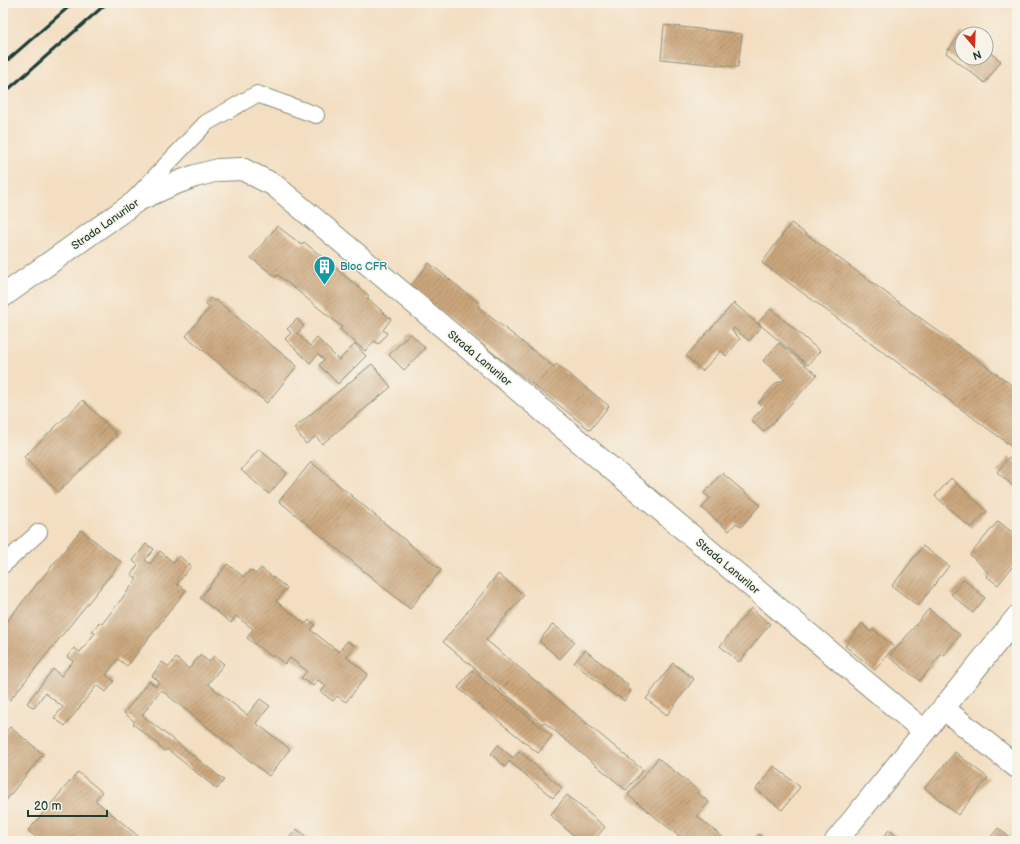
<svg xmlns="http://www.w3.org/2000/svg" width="1020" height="844" font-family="'Balsamiq Sans',sans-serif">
  <defs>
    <pattern id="building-hatch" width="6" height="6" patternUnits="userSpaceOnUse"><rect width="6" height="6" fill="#cba67b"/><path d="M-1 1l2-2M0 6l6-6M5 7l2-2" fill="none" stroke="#a48866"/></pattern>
  </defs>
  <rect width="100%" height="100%" fill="#f7f3e8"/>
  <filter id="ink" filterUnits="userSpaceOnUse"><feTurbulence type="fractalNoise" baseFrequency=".025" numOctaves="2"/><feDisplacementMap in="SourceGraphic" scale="8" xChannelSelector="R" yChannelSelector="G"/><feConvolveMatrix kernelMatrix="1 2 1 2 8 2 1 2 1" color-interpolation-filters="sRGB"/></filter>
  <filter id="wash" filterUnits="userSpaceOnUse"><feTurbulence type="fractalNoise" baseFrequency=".012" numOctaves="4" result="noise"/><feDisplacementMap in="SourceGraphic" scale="16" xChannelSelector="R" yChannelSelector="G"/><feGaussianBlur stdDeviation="0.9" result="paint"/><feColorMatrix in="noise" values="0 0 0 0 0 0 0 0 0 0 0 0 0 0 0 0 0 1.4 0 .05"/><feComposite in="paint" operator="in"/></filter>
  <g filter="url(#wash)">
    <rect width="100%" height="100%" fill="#f3dec1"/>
    <g id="blocks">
      <path fill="url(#building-hatch)" d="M664,25L742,34L738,67L661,59Z
        M962,31L964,34H962V58H986V50L1001,61L985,83L946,53Z
        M791,223L1017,389V450L762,263Z
        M277,226L302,245L304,242L369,296L367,298L391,319L383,330L387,333L379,344L374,341L365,351L340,329L342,327L278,275L276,277L251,258Z
        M429,263L480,304L478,307L554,367L556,364L609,406L590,430L410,287Z
        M211,298L214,301L216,300L297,366L267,403L186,336L210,307L206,304Z
        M734,303L761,327L749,341L734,328L732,331L740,339L726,356L721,351L702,371L686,356Z
        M771,309L820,351L808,365L758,323Z
        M297,319L304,326L297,333L310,346L317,338L339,360L355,344L366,356L338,384L319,365L324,360L318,354L310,363L285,339L291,333L287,329Z
        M410,333L425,348L404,370L389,355Z
        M779,343L817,375L777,419L763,432L751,420L763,408L758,403L776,383L785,380L763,361Z
        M372,364L391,387L322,444L316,436L306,444L294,428Z
        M83,400L117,435L58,492L24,457Z
        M259,449L287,473L269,494L241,470Z
        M1009,457L1017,464V489L997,472Z
        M311,462L441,570L410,609L279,501Z
        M722,473L760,505L741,527L736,523L729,531L702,508L710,498L704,493Z
        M951,478L987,511L971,528L935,496Z
        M998,521L1017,536V561L998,585L986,576L989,573L970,555Z
        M81,530L121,562L10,700L3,694V626Z
        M146,544L154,549L145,560L150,564L160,551L174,563L179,556L191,566L177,584L186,590L127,666L118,659L106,675L114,681L106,692L97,685L65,726L54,718L63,707L45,693L34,708L27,703L53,669L61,676L73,661L67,657L74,648L80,652L95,633L92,631L100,622L102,624L137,579L131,574L138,565L133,561Z
        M923,546L949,566L918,606L892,586Z
        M227,564L244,577L250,570L256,574L261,568L287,588L276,601L305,624L309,620L315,625L311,630L339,652L347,641L355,646L346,657L368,674L346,702L337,696L333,701L321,692L326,686L318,680L313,686L301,678L307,671L290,658L285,664L273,655L272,657L247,638L253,629L236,616L231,623L200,598Z
        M498,574L524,595L486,640L643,770L626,790L544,722L542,724L443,642Z
        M964,579L985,598L973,613L951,594Z
        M751,608L770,624L739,662L720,646Z
        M929,609L960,635L943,656L941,654L920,681L889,657Z
        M862,623L870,632L873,629L894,647L875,670L845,646Z
        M553,624L575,642L560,659L539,641Z
        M585,650L628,685L626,687L631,691L624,701L618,696L617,697L574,663Z
        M200,655L209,662L214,656L224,664L208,684L247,715L260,699L270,706L256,723L290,749L269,776L161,690L142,715L224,780L217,789L167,749L165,751L158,746L159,745L133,724L135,722L124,713L149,681L156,686L159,681L152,676L162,662L169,667L176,658L189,669Z
        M673,663L694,679L667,715L646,699Z
        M472,670L552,736L538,753L458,688Z
        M10,727L43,754L3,804V736Z
        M498,745L513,758L519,751L562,788L553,798L509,761L505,767L491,754Z
        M955,752L988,778L958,815L925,788Z
        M658,758L699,791L697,793L709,802L697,816L727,841H685L628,795Z
        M774,766L800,787L782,810L756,789Z
        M78,772L102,792L95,800L144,841H41L28,831Z
        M567,795L605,827L593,841H580L550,815Z
        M998,828L1014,841H988Z
        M297,829L311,841H286Z
        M889,830L899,838L900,836L906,841H880Z
        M759,834L769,841H749L752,837L754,839Z"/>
    </g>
  </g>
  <g filter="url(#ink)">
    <use href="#blocks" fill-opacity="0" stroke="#898e7a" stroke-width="1"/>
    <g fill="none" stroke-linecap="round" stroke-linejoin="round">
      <defs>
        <path id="lane" d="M134,199L206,123L257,94L316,115
          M3,565L39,532"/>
        <path id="street" d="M3,296L138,200L171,185L195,176L218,170L242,169L274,185L924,731
          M944,709L1017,767"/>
        <path id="secondary" d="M836,841L1017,617"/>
      </defs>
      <use href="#lane" stroke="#898e7a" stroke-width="18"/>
      <use href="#street" stroke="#898e7a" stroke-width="24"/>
      <use href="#secondary" stroke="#898e7a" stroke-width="24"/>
      <use href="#lane" stroke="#fff" stroke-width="16"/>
      <use href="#street" stroke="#fff" stroke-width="22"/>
      <use href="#secondary" stroke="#fff" stroke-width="22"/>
      <path stroke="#1f3d34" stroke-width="3" d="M3,64L73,3
        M3,94L107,3"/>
    </g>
  </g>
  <defs>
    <symbol id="building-pin" viewBox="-11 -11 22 30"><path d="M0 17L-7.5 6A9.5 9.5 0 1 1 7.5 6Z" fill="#0f9aa8" stroke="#f7f3e8"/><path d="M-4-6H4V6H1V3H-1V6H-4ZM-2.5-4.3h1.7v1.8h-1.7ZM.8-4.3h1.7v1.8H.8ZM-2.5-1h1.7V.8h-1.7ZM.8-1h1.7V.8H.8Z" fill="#fff"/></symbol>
  </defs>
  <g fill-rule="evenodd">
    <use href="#building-pin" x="312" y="254" width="25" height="34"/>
  </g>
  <g text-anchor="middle" stroke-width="3" stroke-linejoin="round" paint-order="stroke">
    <g font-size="11" fill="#1f3d34" stroke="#f7f3e8">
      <text transform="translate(105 224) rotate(-35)" y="4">Strada Lanurilor</text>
      <text transform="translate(480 358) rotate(40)" y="4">Strada Lanurilor</text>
      <text transform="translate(728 566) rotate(40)" y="4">Strada Lanurilor</text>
    </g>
    <g font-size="11" fill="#0d838f" stroke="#f7f3e8" text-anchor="start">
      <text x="340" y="270">Bloc CFR</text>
    </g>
  </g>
  <rect width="1020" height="844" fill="none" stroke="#f7f3e8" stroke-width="16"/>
  <g transform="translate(974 46) rotate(161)"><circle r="19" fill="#f7f3e8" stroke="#a1aaa0"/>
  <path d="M0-3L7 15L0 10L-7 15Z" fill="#c8321e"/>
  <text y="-6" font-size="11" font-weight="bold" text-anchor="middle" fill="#1f3d34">N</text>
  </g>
  <path d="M28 810v6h79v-6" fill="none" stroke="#1f3d34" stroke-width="2"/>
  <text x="34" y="810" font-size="12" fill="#1f3d34" stroke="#f7f3e8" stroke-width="3" paint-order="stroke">20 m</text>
</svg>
